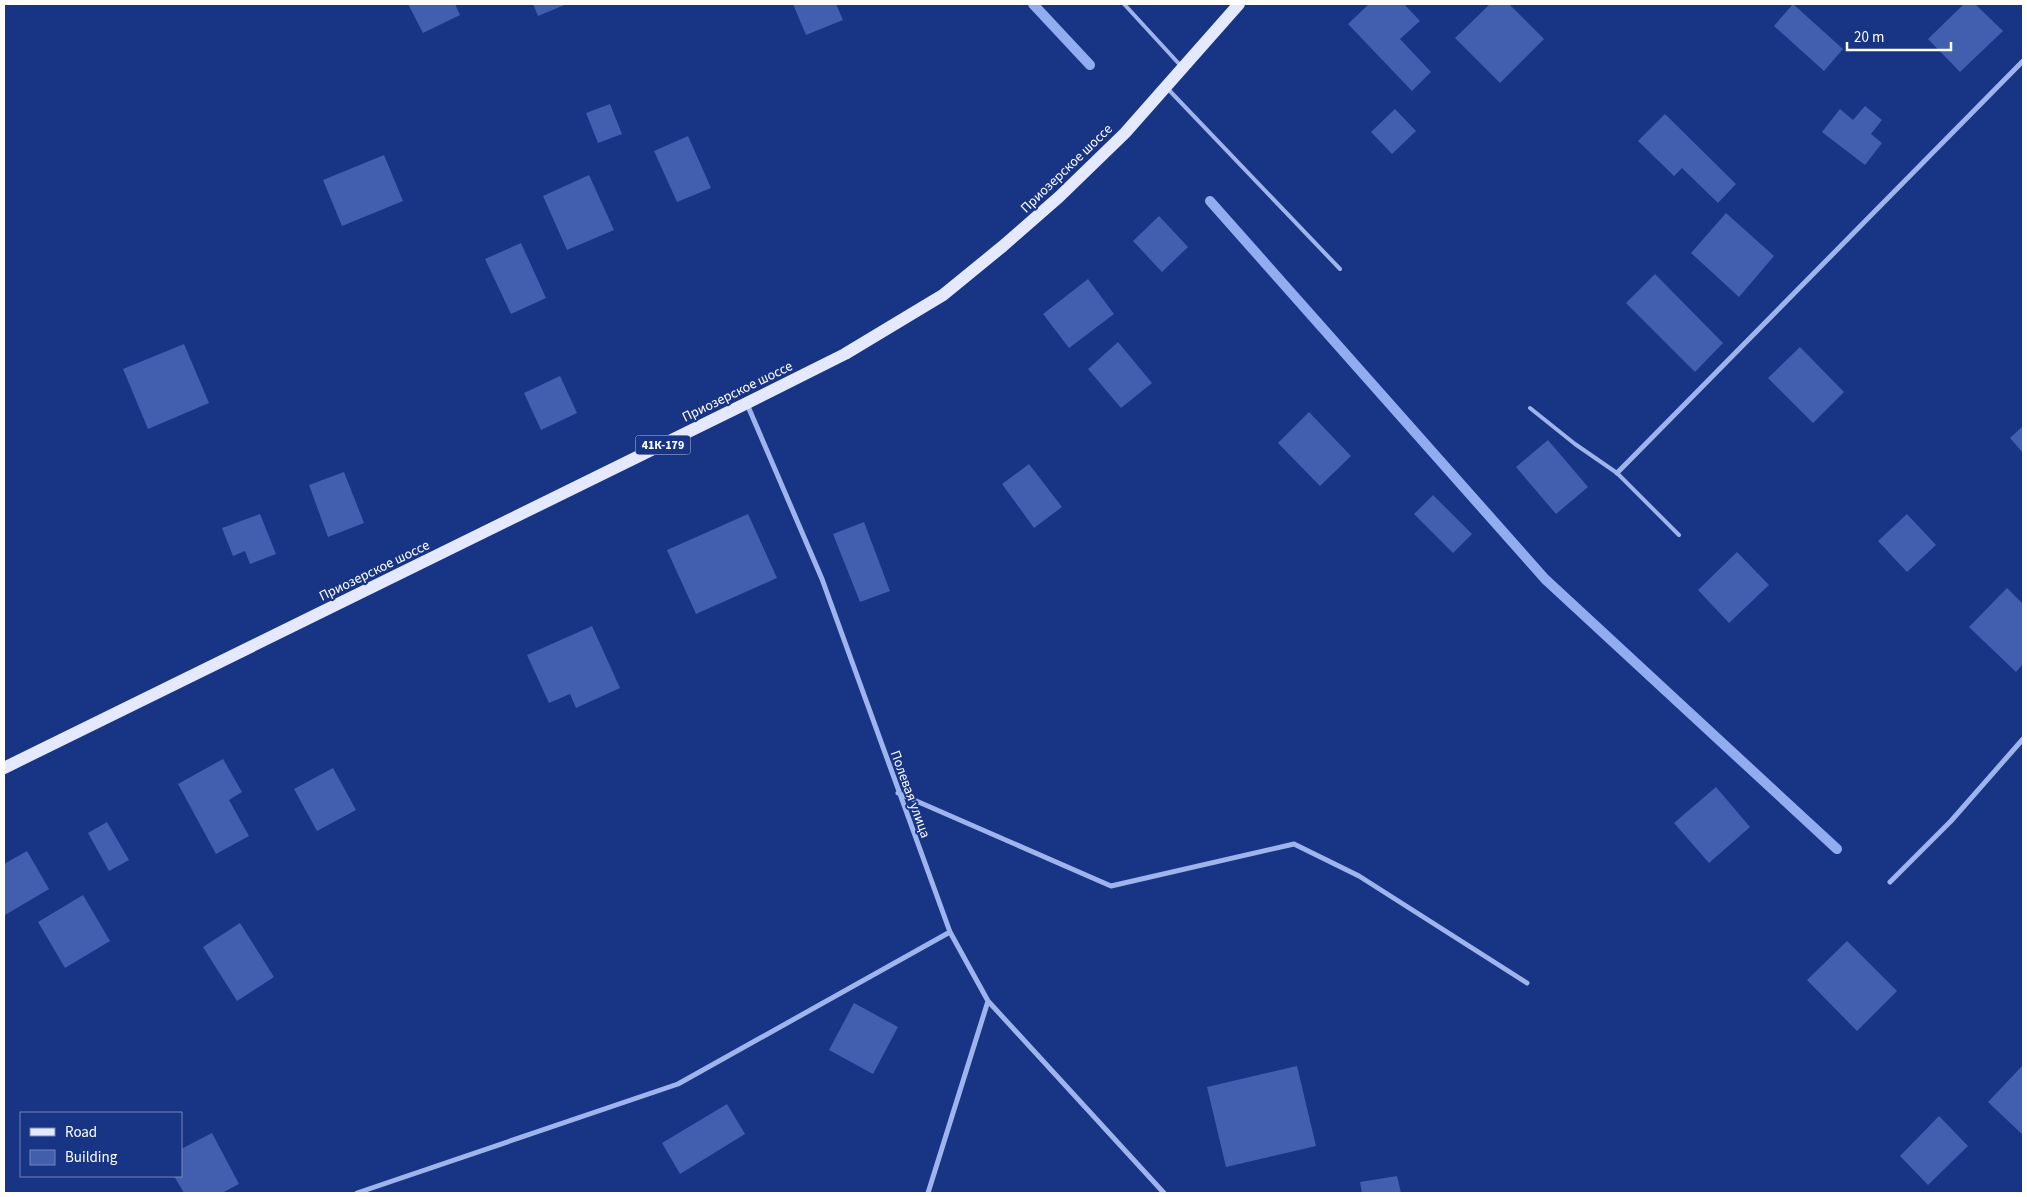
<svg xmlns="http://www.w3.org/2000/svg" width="2027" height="1197" font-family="'Source Sans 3',sans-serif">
  <rect width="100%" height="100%" fill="#183485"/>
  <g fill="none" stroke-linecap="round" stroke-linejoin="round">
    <path stroke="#91acef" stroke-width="10" d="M1033,4L1090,65
      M1210,201L1545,579L1837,849"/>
  </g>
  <path fill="#415eaf" d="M408,4H455L460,15L423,33Z
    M533,4H567L538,16Z
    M793,4H836L843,20L806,35Z
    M1369,4H1404L1420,21L1400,39L1431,72L1412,91L1348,24Z
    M1490,4H1509L1544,39L1500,83L1455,38Z
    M1793,4L1843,49L1824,71L1774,26Z
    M1964,4H1975L2003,31L1960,72L1928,39Z
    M610,104L622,134L598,143L586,113Z
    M1865,106L1882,120L1871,134L1882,143L1865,165L1822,132L1840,109L1853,120Z
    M1395,109L1416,131L1392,154L1371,132Z
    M1665,114L1736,184L1718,203L1682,168L1674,176L1638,141Z
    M688,136L711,188L677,202L654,151Z
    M384,155L403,201L342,226L323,180Z
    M589,175L614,230L567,250L543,196Z
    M1726,213L1774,256L1739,297L1691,253Z
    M1159,216L1188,247L1162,272L1133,241Z
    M521,243L546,298L511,314L485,259Z
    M1655,274L1723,343L1695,372L1626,303Z
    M1088,279L1114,314L1069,348L1043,314Z
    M1118,342L1152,383L1121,408L1088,369Z
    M184,344L209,403L148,429L123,369Z
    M1800,347L1844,392L1813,423L1768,378Z
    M560,376L577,413L541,430L524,393Z
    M1309,412L1351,456L1320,486L1278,443Z
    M2023,426V453L2010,438Z
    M1548,440L1588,487L1556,514L1516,467Z
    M1029,464L1062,507L1034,528L1002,484Z
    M344,472L364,523L328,537L309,485Z
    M1433,495L1472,534L1453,553L1414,514Z
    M260,514L276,554L250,564L245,551L233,556L222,528Z
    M748,514L777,578L696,614L667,550Z
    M1907,514L1936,545L1907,572L1878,541Z
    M864,522L890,591L860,602L833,534Z
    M1737,552L1769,585L1729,623L1698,590Z
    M2007,588L2023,604V664L2016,672L1969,627Z
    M592,626L620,688L576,708L570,694L549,703L527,655Z
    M223,759L242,792L229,800L249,836L216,854L178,784Z
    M333,768L356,810L317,831L294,789Z
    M1716,787L1750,827L1709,863L1674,823Z
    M107,822L129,860L109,871L88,833Z
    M27,851L49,889L5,915L4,864Z
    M83,895L110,941L65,968L38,922Z
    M240,923L274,977L237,1001L203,947Z
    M1847,941L1897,991L1857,1031L1807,980Z
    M854,1003L898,1027L873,1074L829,1050Z
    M2023,1065V1135L1988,1102Z
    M1297,1066L1316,1146L1226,1167L1207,1087Z
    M727,1104L745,1134L680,1174L662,1143Z
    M1939,1116L1968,1146L1928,1185L1900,1156Z
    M212,1133L239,1184L222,1193H184L174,1176H181V1149Z
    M1397,1176L1401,1193H1362L1360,1182Z"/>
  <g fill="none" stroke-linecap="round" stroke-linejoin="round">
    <path stroke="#9eb4ec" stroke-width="4" d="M1124,4L1181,66
      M1167,88L1340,269
      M1530,408L1575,444L1617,473L1679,535"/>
    <path stroke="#9eb4ec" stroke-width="5" d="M747,404L822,579L950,932L988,1001L928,1193
      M1617,473L2023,61
      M898,793L1111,886L1294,844L1359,876L1527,983
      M1890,882L1951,821L2023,739
      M988,1001L1164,1193
      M357,1193L678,1084L950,932"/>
    <path stroke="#e4e9ff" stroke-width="12" d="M4,768L747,403L845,354L943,295L1003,246L1059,197L1125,133L1239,4"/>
  </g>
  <g text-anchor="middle" stroke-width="4" stroke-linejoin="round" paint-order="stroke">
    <rect fill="#183485" stroke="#bac2da" stroke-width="1" x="635.5" y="435.5" width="55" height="19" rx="4"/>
    <g font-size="12" font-weight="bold" fill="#fff">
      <text x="663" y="449">41К-179</text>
    </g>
    <g font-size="14" fill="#fff" stroke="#183485">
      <text transform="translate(1066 168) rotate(-44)" y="5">Приозерское шоссе</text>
      <text transform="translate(737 391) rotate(-26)" y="5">Приозерское шоссе</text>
      <text transform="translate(374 570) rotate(-26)" y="5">Приозерское шоссе</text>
      <text transform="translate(911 794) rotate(70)" y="5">Полевая улица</text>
    </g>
  </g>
  <rect width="2027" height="1197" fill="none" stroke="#ffffff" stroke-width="10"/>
  <rect x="20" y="1112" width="162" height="65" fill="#183485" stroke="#7485b6"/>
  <rect x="30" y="1128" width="25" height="8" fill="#e4e9ff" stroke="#7485b6"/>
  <text x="65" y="1137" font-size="15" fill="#ffffff">Road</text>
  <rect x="30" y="1150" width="25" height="15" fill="#415eaf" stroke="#7485b6"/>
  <text x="65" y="1162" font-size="15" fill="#ffffff">Building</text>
  <path d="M1847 42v8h104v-8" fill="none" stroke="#ffffff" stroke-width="2.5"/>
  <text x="1854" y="42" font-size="15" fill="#ffffff" stroke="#183485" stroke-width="4" paint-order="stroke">20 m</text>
</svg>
